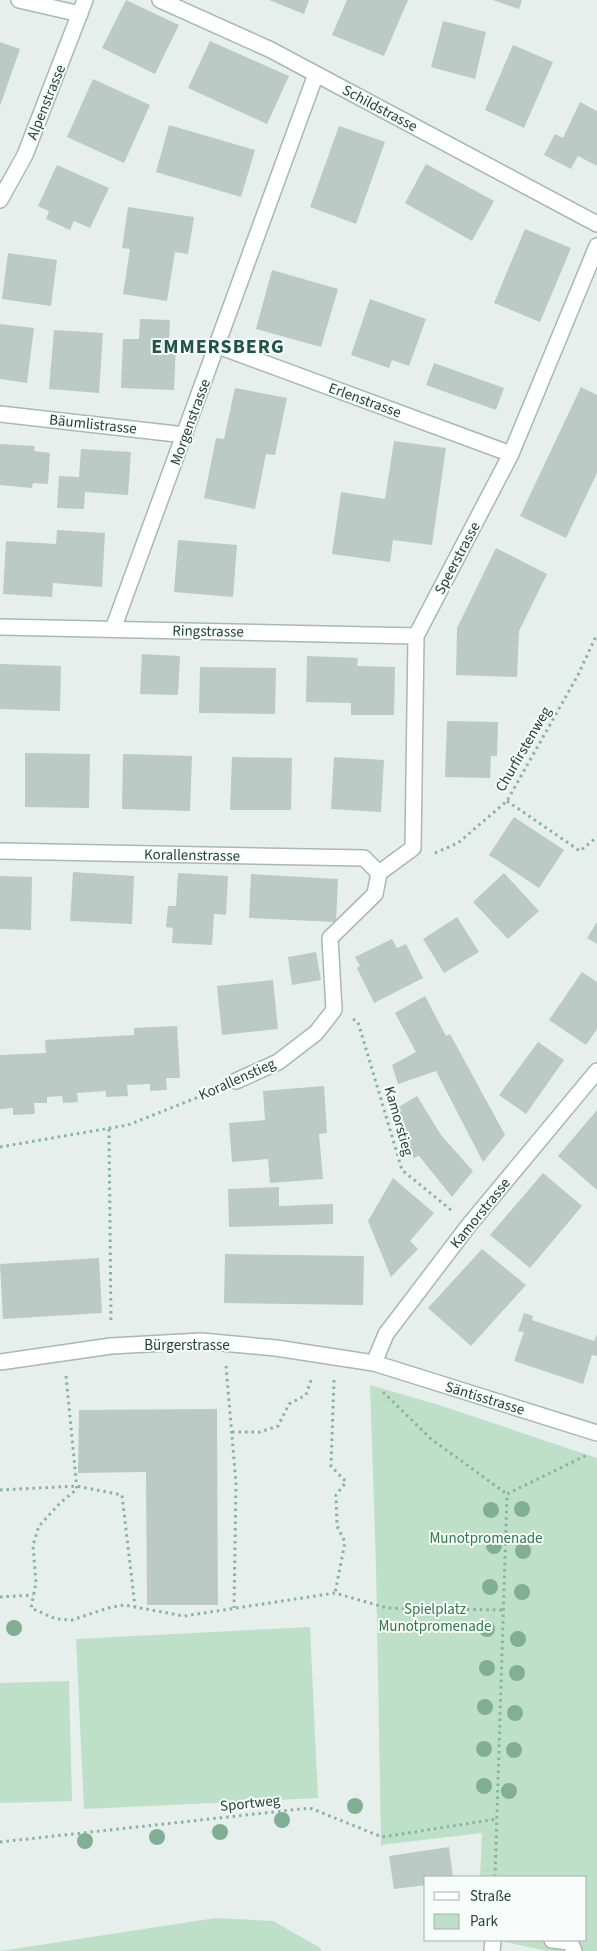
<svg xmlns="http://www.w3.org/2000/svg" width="597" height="1951" font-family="'Source Sans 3',sans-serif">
  <rect width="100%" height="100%" fill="#e6efeb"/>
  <path fill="#bfe0c8" d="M370,1385L439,1405L597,1458V1951H547L496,1940H586V1877H480L482,1833L381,1845L376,1566Z
    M310,1627L318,1798L84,1809L76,1639Z
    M69,1681L72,1801L0,1803V1683Z
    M216,1918L273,1921L319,1947L322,1951H0Z"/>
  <path fill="#bbcac4" d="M126,0L179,25L155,74L102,48Z
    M269,0H309L304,14Z
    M347,0H408L384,56L332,35Z
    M493,0H522L519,9Z
    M443,21L486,32L475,79L431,67Z
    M210,41L289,76L267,124L188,88Z
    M0,42L20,49L0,106Z
    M513,45L553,62L524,128L485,110Z
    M93,79L150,105L124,163L67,137Z
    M580,102L597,111V166L578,156L571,169L544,155L555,134L563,138Z
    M169,125L255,150L241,197L156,172Z
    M339,126L385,142L356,224L310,207Z
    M426,164L494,201L472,241L405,203Z
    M57,165L109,188L90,228L74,221L70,230L46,219L49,211L38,206Z
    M128,207L194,217L188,254L175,252L167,301L123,294L130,249L122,248Z
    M525,229L571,248L540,322L494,303Z
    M8,253L57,260L51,306L2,299Z
    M272,270L338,289L321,347L256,329Z
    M370,299L426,319L409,366L392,360L389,368L351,355Z
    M140,319L170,320L169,342L176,343L174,390L121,388L123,339H139Z
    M0,324L34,328L27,383L0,379Z
    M54,330L103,333L99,393L49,389Z
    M434,363L504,388L496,410L426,385Z
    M581,387L597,395V473L566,538L520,516Z
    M235,388L287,398L275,455L266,454L255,509L204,498L216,438L224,439Z
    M394,441L446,448L432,545L393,540L390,562L332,554L341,492L385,499Z
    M0,444L35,446L34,451L50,453L48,484L33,483L32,488L0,485Z
    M81,449L131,452L128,495L85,492L84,509L57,508L59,476L79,477Z
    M57,530L105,533L102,587L53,583L52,597L3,594L6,541L56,544Z
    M178,540L237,545L233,597L174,592Z
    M496,548L547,574L519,631L517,677L456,675L457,628Z
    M142,654L180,656L178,695L140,694Z
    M307,656L358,658L357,666L395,667L394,715H351V703L306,702Z
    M0,664L61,666L60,711L0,709Z
    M200,667L276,668L275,714L199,713Z
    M447,721L498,722L497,756H491L490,778L445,777Z
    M25,753L90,754L89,808L25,807Z
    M123,754L192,756L190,811L122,809Z
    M232,757L292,758L291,810H230Z
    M334,757L384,760L381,812L331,809Z
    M514,817L564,850L539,888L489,855Z
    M73,872L134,876L132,924L70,921Z
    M178,873L228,876L226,915L214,914L212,945L172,943L173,928L166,927L168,906H176Z
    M504,873L539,911L508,939L473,902Z
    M251,874L338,879L336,922L249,918Z
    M0,876L32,877L31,930L0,929Z
    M457,917L479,952L444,973L423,939Z
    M597,922V944L587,938Z
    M392,939L397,948L406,944L423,978L374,1003L357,968L360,966L355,957Z
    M316,952L321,980L292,985L288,957Z
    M582,972L597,982V1029L586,1045L549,1020Z
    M273,980L278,1029L222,1035L217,986Z
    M425,996L446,1036L450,1034L505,1135L483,1162L436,1071L398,1084L392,1065L416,1052L395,1013Z
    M177,1026L180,1078H166L167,1090L150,1091V1084L127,1085L128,1096L106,1097V1091L77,1093L78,1102L63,1103L62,1096L47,1097V1103H34L35,1114L13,1115V1108L0,1109V1055L46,1053L45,1040L134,1035V1028Z
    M538,1042L564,1060L526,1114L499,1095Z
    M324,1086L327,1133L319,1134L323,1179L270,1183L268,1159L232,1162L229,1123L265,1120L263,1091Z
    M417,1096L441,1135L473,1171L452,1197L419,1156L413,1158L397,1108Z
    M597,1110V1190L558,1156Z
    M543,1173L582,1206L530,1268L490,1235Z
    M393,1178L434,1213L410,1241L418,1249L391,1277L368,1221Z
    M279,1187V1206L333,1204V1224L229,1227L228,1189Z
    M482,1249L526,1285L471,1346L428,1308Z
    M225,1254L364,1256L363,1305L224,1303Z
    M99,1258L102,1313L3,1319L0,1264Z
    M524,1313L533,1316L532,1320L594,1341L597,1334V1356L592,1355L583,1384L514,1361L524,1332L518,1331Z
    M217,1409L218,1605H147L146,1472L78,1473L79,1410Z
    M449,1847L453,1877H426V1885L394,1889L389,1856Z"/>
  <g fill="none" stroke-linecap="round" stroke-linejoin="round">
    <defs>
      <path id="lane" d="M552,1940L570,1942L574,1951
        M492,1951L493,1940"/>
      <path id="street" d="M19,0L80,14
        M160,0L271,50L597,224
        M0,200L25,155L85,0
        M218,346L511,454
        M0,414L185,435
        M0,627L416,636
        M113,629L316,74
        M0,851L364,858L379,873
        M379,873L413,848L416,636L511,454L597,246
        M236,1081L278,1062L316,1033L334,1010L330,938L375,894L379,873
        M0,1362L111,1346L201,1341L276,1348L374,1363L597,1433
        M374,1363L386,1334L469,1225L597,1071"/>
    </defs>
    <use href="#lane" stroke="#a8b8b2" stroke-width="18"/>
    <use href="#street" stroke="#a8b8b2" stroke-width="18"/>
    <path stroke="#86b3a5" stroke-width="3" stroke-dasharray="2.5 4" stroke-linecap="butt" d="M507,801L580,851L597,837
      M435,853L458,843L507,801L578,675L597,634
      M353,1019L358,1022L402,1170L451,1210
      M109,1129L111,1323
      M0,1147L128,1125L216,1090
      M226,1366L236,1483L234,1608
      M66,1376L77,1489L60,1503L39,1526L33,1545L36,1583L31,1608L56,1619L72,1620L108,1608L124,1605L184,1616L335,1593L387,1608L503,1610
      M334,1380L331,1466L346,1482L336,1495L337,1526L345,1542L335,1593
      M383,1392L431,1439L507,1494
      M232,1432H260L278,1426L289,1404L306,1395L312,1377
      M0,1490L77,1486L122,1495L135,1607
      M0,1597L33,1595
      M0,1842L310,1808L382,1837L497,1819
      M495,1877L507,1494L587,1455"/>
    <use href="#lane" stroke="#fff" stroke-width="15"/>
    <use href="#street" stroke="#fff" stroke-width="15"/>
  </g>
  <g fill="#80af93">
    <circle cx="522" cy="1509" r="8"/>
    <circle cx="491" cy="1510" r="8"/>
    <circle cx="494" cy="1546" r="8"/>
    <circle cx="523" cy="1551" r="8"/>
    <circle cx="490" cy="1587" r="8"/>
    <circle cx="522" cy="1592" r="8"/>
    <circle cx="14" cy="1628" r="8"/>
    <circle cx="487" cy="1629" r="8"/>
    <circle cx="518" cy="1639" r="8"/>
    <circle cx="487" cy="1668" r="8"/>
    <circle cx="517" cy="1673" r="8"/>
    <circle cx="485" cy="1707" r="8"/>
    <circle cx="515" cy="1713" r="8"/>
    <circle cx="484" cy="1749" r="8"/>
    <circle cx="514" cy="1750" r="8"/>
    <circle cx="484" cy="1786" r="8"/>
    <circle cx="509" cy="1791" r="8"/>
    <circle cx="355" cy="1806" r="8"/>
    <circle cx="282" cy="1820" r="8"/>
    <circle cx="220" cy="1832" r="8"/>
    <circle cx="157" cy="1837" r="8"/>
    <circle cx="85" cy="1841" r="8"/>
  </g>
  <g text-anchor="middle" stroke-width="4" stroke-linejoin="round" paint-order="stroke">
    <g font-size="15" fill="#24423a" stroke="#f7fbf9">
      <text transform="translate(46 102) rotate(-68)" y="5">Alpenstrasse</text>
      <text transform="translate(380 108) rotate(28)" y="5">Schildstrasse</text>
      <text transform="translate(365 400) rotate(20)" y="5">Erlenstrasse</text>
      <text transform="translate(190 422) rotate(-70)" y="5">Morgenstrasse</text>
      <text transform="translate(93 424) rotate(6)" y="5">Bäumlistrasse</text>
      <text transform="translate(457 558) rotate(-62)" y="5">Speerstrasse</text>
      <text transform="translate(208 631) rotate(1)" y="5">Ringstrasse</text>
      <text transform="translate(523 749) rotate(-60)" y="5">Churfirstenweg</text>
      <text transform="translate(192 855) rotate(1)" y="5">Korallenstrasse</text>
      <text transform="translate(237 1079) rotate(-24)" y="5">Korallenstieg</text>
      <text transform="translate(399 1121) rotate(74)" y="5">Kamorstieg</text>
      <text transform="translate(480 1213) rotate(-51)" y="5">Kamorstrasse</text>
      <text x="187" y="1350">Bürgerstrasse</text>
      <text transform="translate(485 1398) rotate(17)" y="5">Säntisstrasse</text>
      <text transform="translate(250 1803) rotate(-6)" y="5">Sportweg</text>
    </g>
    <g font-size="15" fill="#2d7a4b" stroke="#f7fbf9">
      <text x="486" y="1543">Munotpromenade</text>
      <text x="435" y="1614">Spielplatz<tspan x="435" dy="17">Munotpromenade</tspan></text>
    </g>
    <g font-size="20" font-weight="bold" letter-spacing="1" fill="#1f5548" stroke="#f7fbf9">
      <text x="218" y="353">EMMERSBERG</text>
    </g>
  </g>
  <rect x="424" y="1876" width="162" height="65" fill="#f7fbf9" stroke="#a3b1ad"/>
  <rect x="434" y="1892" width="25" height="8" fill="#ffffff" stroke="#a3b1ad"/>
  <text x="470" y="1901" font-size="15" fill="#24423a">Straße</text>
  <rect x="434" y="1914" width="25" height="15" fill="#bfe0c8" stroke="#a3b1ad"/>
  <text x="470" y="1926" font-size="15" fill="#24423a">Park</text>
</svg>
